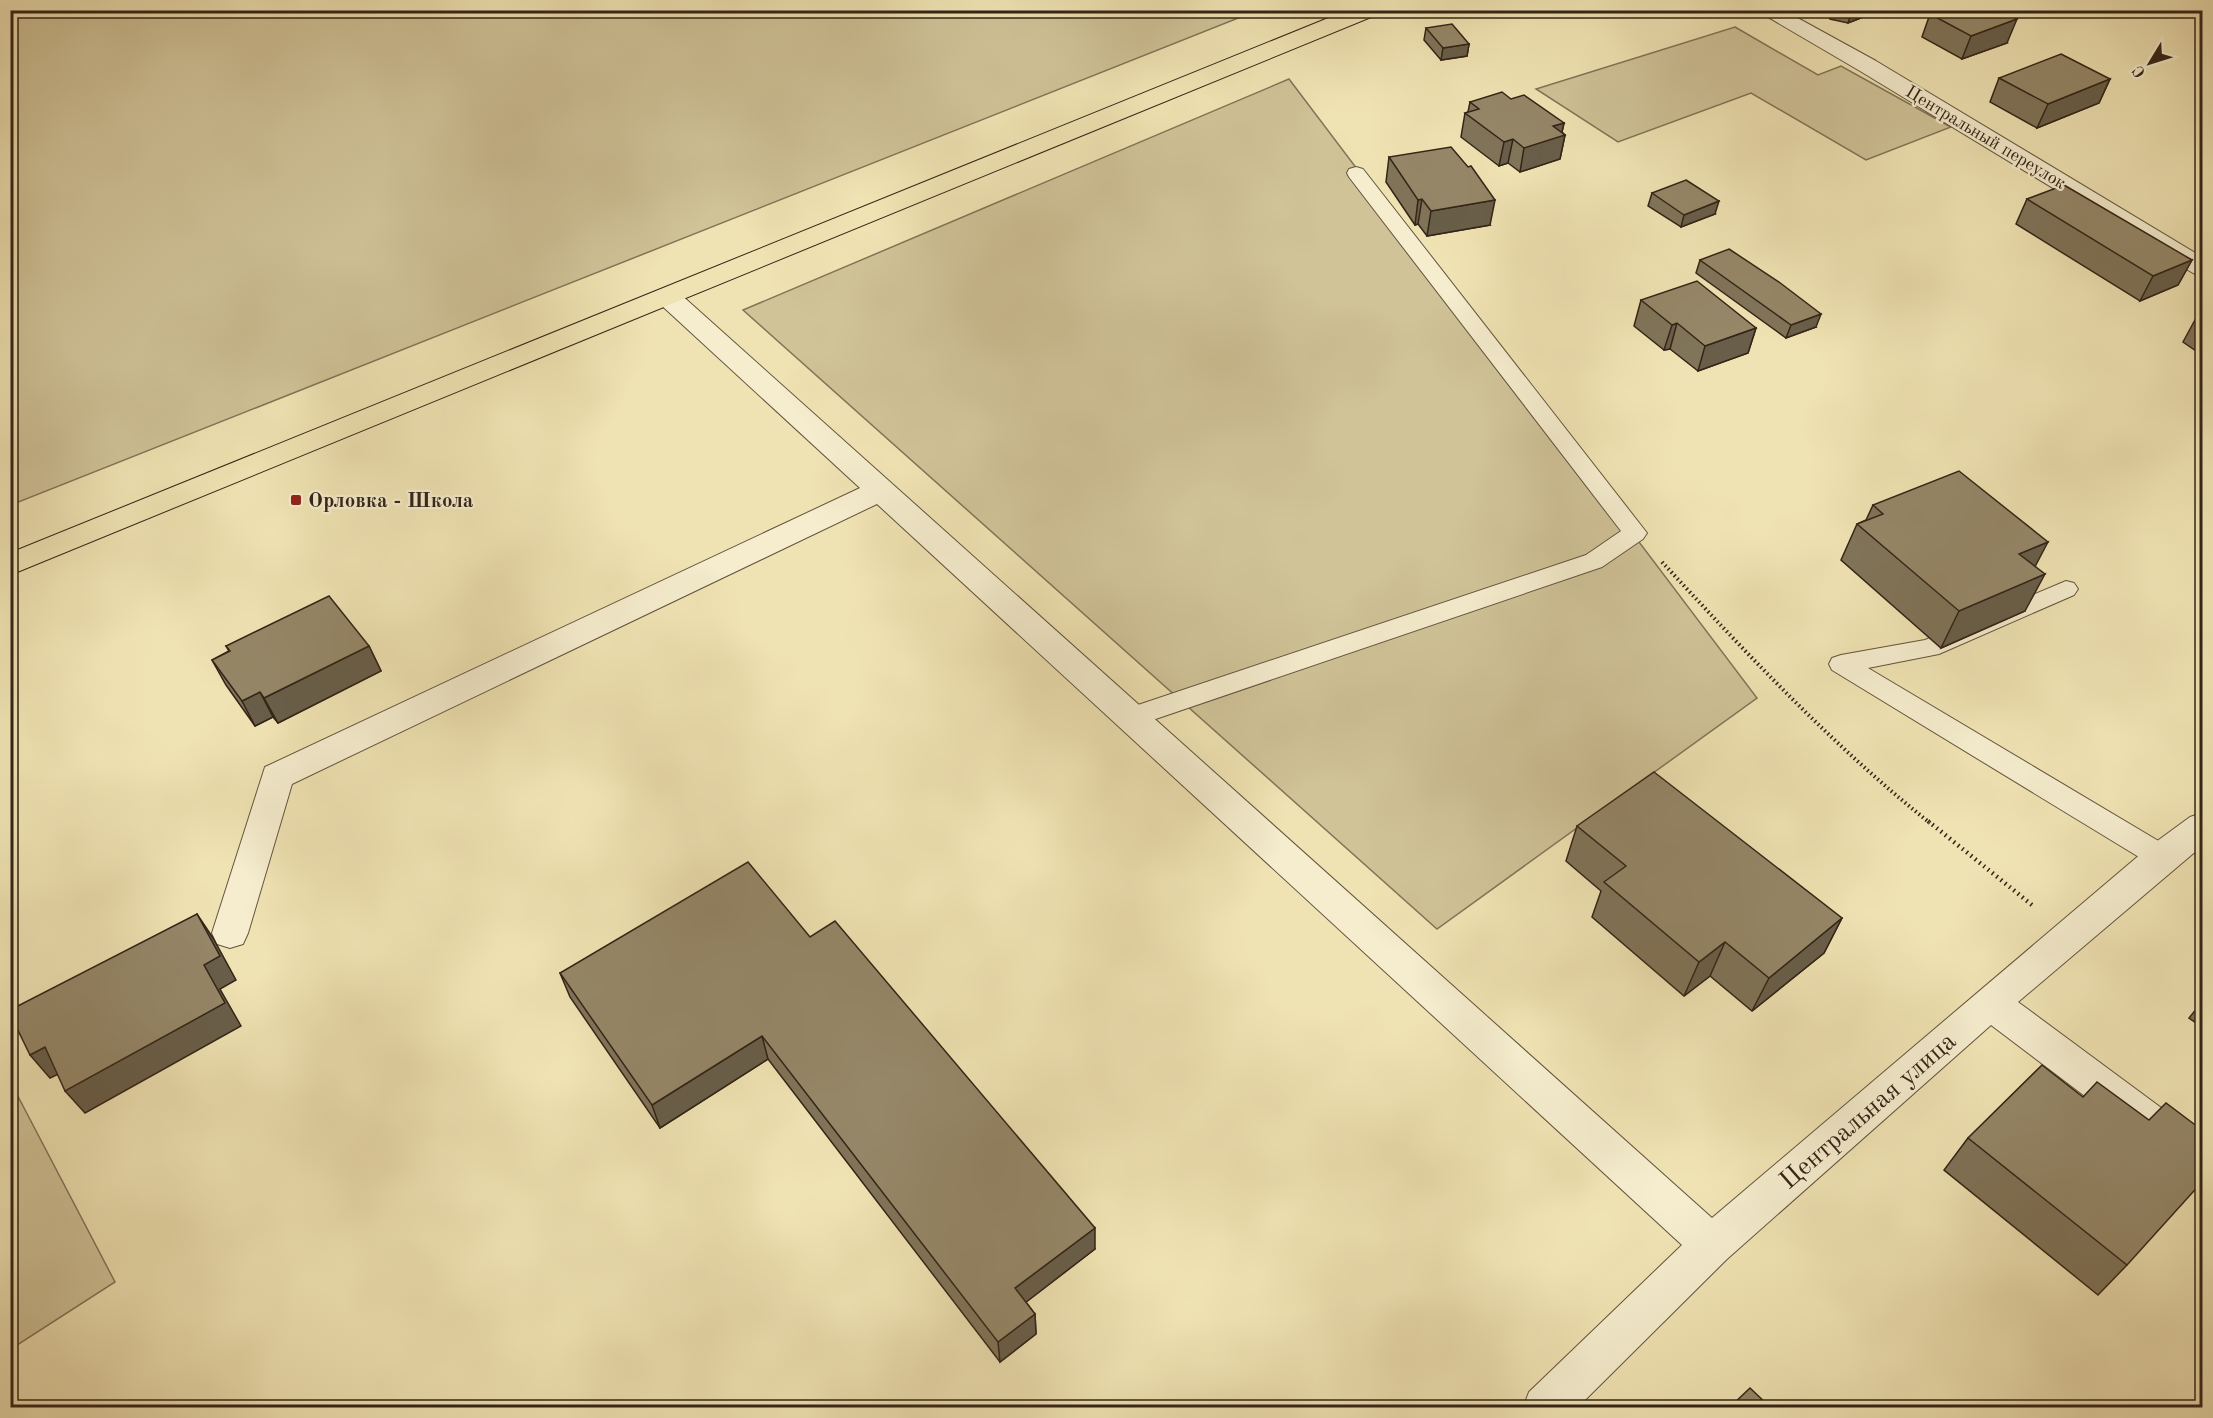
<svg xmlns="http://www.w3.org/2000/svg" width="2213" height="1418" font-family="'Old Standard TT',serif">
  <rect width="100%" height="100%" fill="#f0e3b3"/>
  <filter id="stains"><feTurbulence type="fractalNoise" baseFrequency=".00333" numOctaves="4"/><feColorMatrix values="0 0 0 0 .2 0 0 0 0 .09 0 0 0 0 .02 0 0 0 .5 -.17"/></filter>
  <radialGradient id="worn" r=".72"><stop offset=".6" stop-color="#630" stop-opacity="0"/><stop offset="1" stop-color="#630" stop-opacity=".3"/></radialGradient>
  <path fill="#d0c398" stroke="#827458" stroke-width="1.5" d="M11,10H1256V11L11,505Z
    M1735,27L1818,75L1841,66L1951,127L1866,160L1751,93L1618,142L1536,89Z
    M1289,79L1757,698L1437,929L743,310Z
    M11,1083L115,1282L11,1349H10Z"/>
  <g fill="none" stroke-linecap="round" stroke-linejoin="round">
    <defs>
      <path id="service" d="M1356,167L1363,169L1647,533L1643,539L1602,567L1138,725L1129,728L1120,725L1116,718L1120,711L1586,555L1621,531L1349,177L1347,173L1349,169Z
        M2066,581L2074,583L2078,589L2074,595L1939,654L1868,668L2172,849L2176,857L2172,865L2162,868L2152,865L1832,670L1829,664L1832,658L1841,655L1925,640Z"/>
      <path id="minor" d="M1756,10H1783L1876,61L2202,257V276L2193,273L1860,71Z
        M669,290L678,292L1712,1218L2149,847L2190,817L2202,813V846L2018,1002L2202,1138V1179L2188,1174L1991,1025L1727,1259L1577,1408H1523L1529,1392L1682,1245L877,504L292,784L248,933L243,944L230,948L217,944L212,933L265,767L860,488L660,304L656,298L660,292Z"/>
      <path id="primary" d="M1348,10H1378L1376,15L10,575V553Z"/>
    </defs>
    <use href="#service" stroke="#62543e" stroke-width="2"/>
    <use href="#minor" stroke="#62543e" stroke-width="2"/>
    <use href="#primary" stroke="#332417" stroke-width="2"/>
    <path stroke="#332417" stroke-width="4" stroke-dasharray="1.5 3" stroke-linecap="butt" d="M1662,562C1747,654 1832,745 1930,823"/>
    <path stroke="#332417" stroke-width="4.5" stroke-dasharray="1.5 4" stroke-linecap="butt" d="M1928,821L2032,905"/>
    <use href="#service" fill="#f5edce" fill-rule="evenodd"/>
    <use href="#minor" fill="#f5edce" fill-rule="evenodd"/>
    <use href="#primary" fill="#f0e3b3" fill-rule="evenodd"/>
  </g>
  <path fill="#807459" stroke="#332417" stroke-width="1.5" d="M1821,10H1881L1848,23L1830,19L1827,14Z
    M1930,14L2007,43L1962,59L1922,37Z
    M1426,28L1469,44L1467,56L1441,60L1424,40Z
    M1999,78L2110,79L2099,103L2037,128L1990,102Z
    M1470,102L1564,123L1562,132L1565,135L1560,159L1520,172L1508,163L1499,166L1461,137L1465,113L1468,112Z
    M1389,157L1490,225L1427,236L1418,224L1415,225L1386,182Z
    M1652,193L1715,214L1681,227L1648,206Z
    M2027,199L2192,260L2178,285L2140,301L2016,224Z
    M1700,260L1816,327L1786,338L1696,273Z
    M1641,300L1756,328L1748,353L1698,371L1670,349L1664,350L1634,326Z
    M2202,307V355L2183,342Z
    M1873,505L2035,566L2025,611L1941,648L1841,560L1857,524L1866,520Z
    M226,646H369L381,671L278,723L273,717L255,726L226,685L212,660L229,651Z
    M1577,826L1842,918L1824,953L1752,1011L1710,976L1684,996L1592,917L1601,891L1566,861Z
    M810,937L1095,1249L1026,1302L1035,1314L1036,1334L1000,1362L768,1059L660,1128L570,997L560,973Z
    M2202,1002V1027L2189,1018Z
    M2083,1097L2149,1120L2127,1265L2098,1295L1944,1170L1968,1138Z"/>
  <path fill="#685e49" stroke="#332417" stroke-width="1.5" d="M1852,10H1881L1848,23Z
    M2017,19L2007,43L1962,59L1971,36Z
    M1469,44L1467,56L1441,60L1443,48Z
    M2110,79L2099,103L2037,128L2048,104Z
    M1564,123L1561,136L1565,135L1560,159L1520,172L1524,148L1553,126Z
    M1513,139L1508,163L1499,166L1504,142Z
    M1422,199L1418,224L1415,225L1418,200Z
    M1495,200L1490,225L1427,236L1431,211Z
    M1719,201L1715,214L1681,227L1684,215Z
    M2192,260L2178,285L2140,301L2153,276Z
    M1821,314L1816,327L1786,338L1791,325Z
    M1677,323L1670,349L1664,350L1672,325Z
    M1756,328L1748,353L1698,371L1705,346Z
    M2048,542L2029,578L2019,554Z
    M2045,574L2025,611L1941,648L1959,611Z
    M369,646L381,671L278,723L264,698Z
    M260,692L273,717L255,726L242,701Z
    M197,914L213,938L236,980L220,989L241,1026L85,1113L65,1091Z
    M1842,918L1824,953L1752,1011L1769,978Z
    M1725,942L1710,976L1684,996L1699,962Z
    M762,1036L768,1059L660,1128L652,1105Z
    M45,1047L65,1071L50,1078L30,1055Z
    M1095,1228V1249L1017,1309L1015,1288Z
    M1035,1314L1036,1334L1000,1362L998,1342Z"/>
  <path fill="#958768" stroke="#332417" stroke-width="1.5" d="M1940,10H1999L2017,19L1971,36L1930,14Z
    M1452,24L1469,44L1443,48L1426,28Z
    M2061,54L2110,79L2048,104L1999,78Z
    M1502,92L1511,99L1524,95L1564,123L1553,126L1565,135L1524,148L1513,139L1504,142L1465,113L1479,109L1470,102Z
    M1451,147L1468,167L1471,166L1495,200L1431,211L1422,199L1418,200L1389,157Z
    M1686,180L1719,201L1684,215L1652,193Z
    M2064,185L2192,260L2153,276L2027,199Z
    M1729,249L1779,282L1821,314L1791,325L1700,260Z
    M1697,281L1756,328L1705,346L1677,323L1672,325L1641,300Z
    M1959,471L2048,542L2019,554L2045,574L1959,611L1857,524L1883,514L1873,505Z
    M329,596L369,646L264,698L260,692L242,701L212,660L230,651L226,646Z
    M1654,772L1842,918L1769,978L1725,942L1699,962L1604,882L1626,866L1577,826Z
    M748,862L810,937L835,921L1095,1228L1015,1288L1035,1314L998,1342L762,1036L652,1105L560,973Z
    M197,914L220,956L204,965L225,1003L65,1091L45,1047L30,1055L10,1014V1010Z
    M2042,1065L2083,1097L2097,1082L2149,1120L2166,1103L2202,1130V1182L2127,1265L1968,1138Z
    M1750,1388L1770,1407H1730Z"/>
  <rect fill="#8f2418" stroke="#f5edce" stroke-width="2" x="290" y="494" width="12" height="12" rx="3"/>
  <g text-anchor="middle" stroke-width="4.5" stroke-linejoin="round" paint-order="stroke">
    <g font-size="18" fill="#332417" stroke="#f5edce">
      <text transform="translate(1986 137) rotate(31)" y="6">Центральный переулок</text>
    </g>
    <g font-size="21" font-weight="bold" fill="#332417" stroke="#f5edce" text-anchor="start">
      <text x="308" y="507">Орловка - Школа</text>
    </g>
    <g font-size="26" fill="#332417" stroke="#f5edce">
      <text transform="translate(1867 1110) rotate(-41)" y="9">Центральная улица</text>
    </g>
  </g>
  <rect width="2213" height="1418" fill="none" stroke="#f0e3b3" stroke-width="36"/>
  <rect x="12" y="12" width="2189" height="1394" fill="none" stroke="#332417" stroke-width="3"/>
  <rect x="18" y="18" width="2177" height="1382" fill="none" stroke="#332417" stroke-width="1.5"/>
  <g transform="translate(2150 63) rotate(232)" stroke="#f5edce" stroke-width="4.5" paint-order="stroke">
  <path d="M0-4.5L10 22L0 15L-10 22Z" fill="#332417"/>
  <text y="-9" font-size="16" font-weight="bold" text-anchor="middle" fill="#332417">С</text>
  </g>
  <rect width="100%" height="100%" filter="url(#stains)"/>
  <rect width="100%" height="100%" fill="url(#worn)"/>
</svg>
